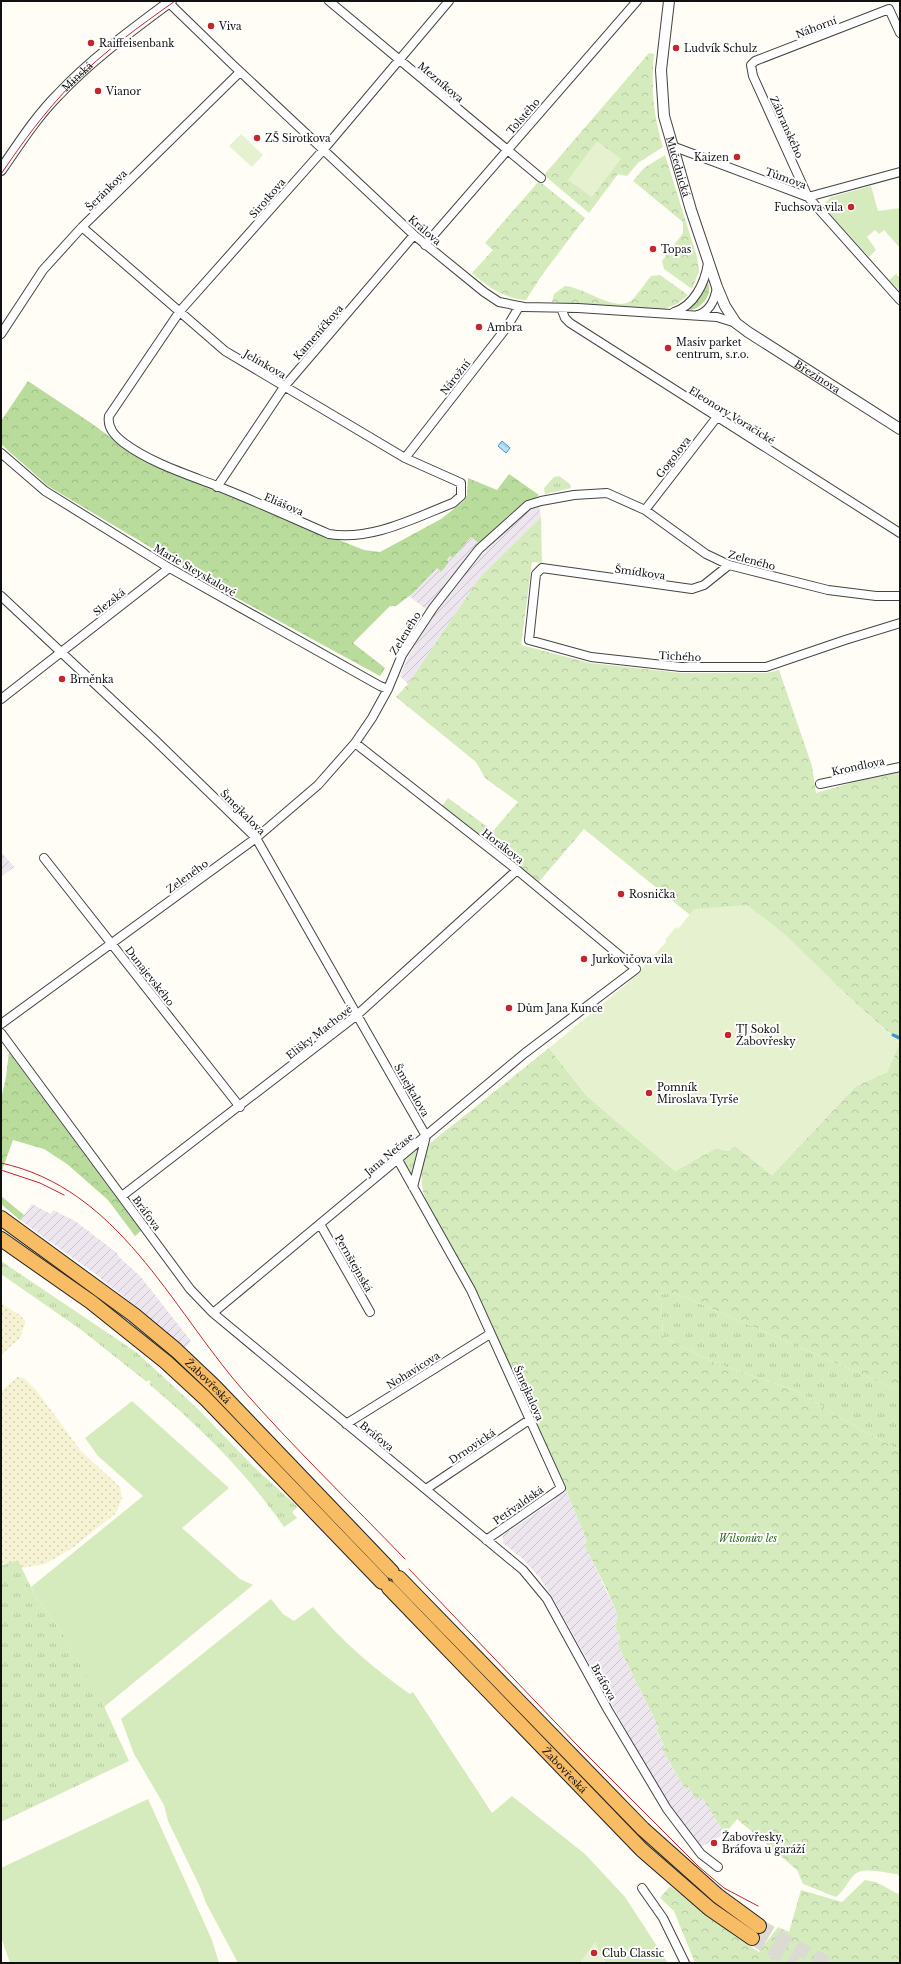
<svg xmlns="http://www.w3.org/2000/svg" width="901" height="1964" font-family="'Libre Baskerville',serif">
  <defs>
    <pattern id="industrial-furrows" width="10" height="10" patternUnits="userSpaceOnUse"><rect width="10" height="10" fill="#eee6ef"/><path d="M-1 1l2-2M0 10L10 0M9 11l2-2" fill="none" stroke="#cbc4cc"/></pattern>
    <pattern id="farmland-dots" width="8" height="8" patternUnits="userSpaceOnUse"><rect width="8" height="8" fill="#f6f3d4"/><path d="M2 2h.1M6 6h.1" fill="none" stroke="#d2cfb5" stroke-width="1.8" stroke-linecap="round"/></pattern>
    <pattern id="grass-tufts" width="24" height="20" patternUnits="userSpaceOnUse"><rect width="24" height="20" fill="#d5ebbd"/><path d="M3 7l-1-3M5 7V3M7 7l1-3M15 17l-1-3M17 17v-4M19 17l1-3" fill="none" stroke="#b6c8a1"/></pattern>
    <pattern id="forest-crowns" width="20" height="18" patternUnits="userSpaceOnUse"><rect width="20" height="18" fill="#b9dc9c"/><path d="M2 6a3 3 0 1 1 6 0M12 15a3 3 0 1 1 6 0" fill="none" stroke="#9ebc85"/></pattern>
    <pattern id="park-crowns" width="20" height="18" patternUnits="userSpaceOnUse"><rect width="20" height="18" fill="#d5ebbd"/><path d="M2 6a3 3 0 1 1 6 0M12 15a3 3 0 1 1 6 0" fill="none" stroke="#b6c8a1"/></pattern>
    <pattern id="water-waves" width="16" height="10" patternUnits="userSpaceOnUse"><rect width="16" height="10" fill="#b9e0f7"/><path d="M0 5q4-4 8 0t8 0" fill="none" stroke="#9ebfd3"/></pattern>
  </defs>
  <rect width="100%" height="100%" fill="#fffdf5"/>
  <path fill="url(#industrial-furrows)" d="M539,507L541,517L480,577L408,684L400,676L409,655L434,615L480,556L523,515L531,509Z
    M471,537L480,544L427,610L409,596L437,568L441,572L449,562L447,560L450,556L453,558Z
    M3,854L14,867L1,877V855Z
    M32,1204L51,1214L53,1210L75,1221L117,1253L118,1256L140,1276L191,1341L184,1349L142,1311L94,1273L20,1220Z
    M566,1490L587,1541L584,1543L618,1616L615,1626L621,1639L619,1647L659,1728L656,1730L665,1747L662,1749L685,1789L689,1787L702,1797L725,1834L693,1851L554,1600L540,1578L524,1560L503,1543V1535L555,1500L554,1498Z"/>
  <path fill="url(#farmland-dots)" d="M1,1303L21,1316L25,1321V1324L20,1338L1,1355Z
    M17,1377L24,1378L36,1390L81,1451L120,1487L122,1498L116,1513L71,1549L45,1564L21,1568L1,1577V1392Z"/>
  <path fill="url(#grass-tufts)" d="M559,476L570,484L571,488L545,494L544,488L554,477Z
    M448,798L493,831L486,842L442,806Z
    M421,1145L412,1181L402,1161Z
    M1,1261L136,1352L197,1408L253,1466L298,1507L292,1512L297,1518L284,1527C246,1472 200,1427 149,1384L151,1382L148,1380L147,1382L80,1329L1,1274Z
    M670,1293L687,1298L900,1391V1450L863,1431L797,1391L715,1363L663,1337L661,1300L656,1294Z
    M18,1560L35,1596L64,1635L102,1702L129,1761L1,1822V1566Z"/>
  <path fill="url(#forest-crowns)" d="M708,283C713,294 702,308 691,310L689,308L705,284Z
    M28,381L91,423L124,447L161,469L364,550L380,552L441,519L464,501L467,495L468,478L497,490L509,474L539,495C534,500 527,500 522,504C507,516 494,531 480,544L471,537L453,558L450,556L447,560L449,562L441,572L437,568L413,593L396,606H390L353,643L385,668L380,676L220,589L48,486L1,444V421Z
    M9,1052L141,1231L135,1236L108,1200L67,1164L44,1149L13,1140L1,1173V1099L6,1077Z
    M1,1196L24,1215L20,1220L1,1204Z"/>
  <path fill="url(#park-crowns)" d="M649,53L654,54C651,87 653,115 663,147L638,163L627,176L618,174L589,213L544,175Z
    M665,155L697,257L699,271L692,289L664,269L662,261L683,233V222L633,181L644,168Z
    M539,181L585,218L542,275L526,300C504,298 489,288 472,273L493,250L485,243Z
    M660,275L688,295L677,304L661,310L552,302L554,294L565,286C584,287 617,314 632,300C639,293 645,283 651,276Z
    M541,517L542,563L532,562L521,645L590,663L681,673H767L779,670L812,766L816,793L861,780L900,772V1391L687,1298L670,1293L656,1294L661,1300L663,1337L715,1363L797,1391L863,1431L900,1450V1877L897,1874C885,1873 863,1866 854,1875C847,1882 845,1890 836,1897L803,1884L797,1870L737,1819L725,1834L702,1797L696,1800L689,1787L685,1789L662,1749L665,1747L656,1729L659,1728L619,1647L617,1642L621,1639L615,1626L618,1616L605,1586L584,1544L587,1541L566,1490L474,1288L427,1203C418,1180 421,1167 429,1144L549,1048L587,1096L675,1171L716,1148L728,1151L735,1146L772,1175L856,1086L887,1072L900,1042L855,1003L805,957L789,939L695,909L690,915L584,829L538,883L486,842L493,831L518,802L485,778L476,762L396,697L408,684L480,577Z
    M865,1880L876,1882L900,1895V1963H695L674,1911L660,1898L670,1886L736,1937L759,1952L778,1927L789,1932L801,1890L842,1902Z"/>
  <path fill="#d5ebbd" d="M871,186L878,211L900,208V248L884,230L879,234L875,230L867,237L876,250L869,257L826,210L825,203L831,197Z
    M897,273V276H900V291L889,280Z
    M132,1401L229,1488L182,1528L240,1579L253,1585L104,1707L64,1635L35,1596L31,1587L143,1496L98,1456L85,1438Z
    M271,1599L283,1614L294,1621L313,1607C342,1641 374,1669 410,1694L413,1692L492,1813L512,1796L585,1854L625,1897L668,1963H606L595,1943L580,1963H238L206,1903L200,1887L168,1821L164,1805L134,1754L121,1719Z
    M148,1799L212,1940L219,1963H10L1,1937V1868Z"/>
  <path fill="#e6f2cf" d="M241,134L263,155L252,167L229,146Z
    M597,141L621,159L592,197L568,180Z
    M747,905C761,916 777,927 790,939C826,975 862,1009 900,1043L887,1072L856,1086L772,1175L735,1146L728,1151L716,1148L675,1171L587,1096L549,1048L628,983L667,941L665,940L676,927L678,929L694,909Z
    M595,1942L606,1963H580Z"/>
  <path fill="url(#water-waves)" stroke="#3f96cf" d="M502,441L510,448L506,453L498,446Z"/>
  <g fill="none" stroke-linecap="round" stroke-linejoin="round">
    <path stroke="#3f96cf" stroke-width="3" d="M893,1035L900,1038"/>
    <path stroke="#dbdad3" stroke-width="14" stroke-dasharray="14 7" stroke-linecap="butt" d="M759,1926L808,1954L828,1963
      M752,1938L795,1963"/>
    <defs>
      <path id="minor" d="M329,1L541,178
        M169,3L233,65L414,235L484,292L499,302L524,307L578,308L717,317L736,323
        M672,146L808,197L900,300
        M808,197L753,76L751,65L755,61L889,9L900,33
        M808,197L900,172
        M82,227L225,351L405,458L461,483V496L453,503C414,518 372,541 329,534C292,518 255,501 217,486C186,474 151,463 124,443C115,436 107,428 109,416L180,311L324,149L449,1
        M425,245L637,1
        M561,308L565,318L570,323L900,533
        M674,312C694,306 705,283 708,263
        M698,315C710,311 715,300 717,287
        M1,334L43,270L82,227L240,72
        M1,453L45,491L166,566L380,686L388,689
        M405,458L507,327L519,307
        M217,487L284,387L414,235
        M645,510L717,417
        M729,565L704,585L692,589L542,568L536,574L529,640L591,657L681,667H766L845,640L900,623
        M1,596L155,740L256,838L426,1136
        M1,699L169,568
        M820,784L900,767
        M44,858L240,1107
        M1,1024L256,838L318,785L355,743L372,718L388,689L402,655L433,608L479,549L528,505L541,501L574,495L607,493L645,510L706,554L729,565L828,590L876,596H900
        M1,1033L190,1289L213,1313L523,1570L547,1599L608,1710L667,1809L701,1854L718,1867
        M398,1160L471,1290L561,1488L486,1540
        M413,1187L426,1136
        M122,1196L357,1015L517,870
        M320,1224L370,1312
        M213,1313L525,1053L636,969L517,870L355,743
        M346,1424L490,1334
        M426,1489L529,1420
        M642,1888L663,1918L685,1963"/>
      <g id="tertiary">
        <path id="s1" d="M669,1L661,70L664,116L691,210L717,287L725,306L736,323L748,332L900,429"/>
        <path id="s2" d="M1,170C19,144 36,117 58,95C92,59 132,30 171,1"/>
      </g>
      <g id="trunk">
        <path id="s3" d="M1,1218L134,1315L176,1350L214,1386L392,1572"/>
        <path d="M1,1239L91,1302L166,1362L205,1398L382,1582"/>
        <path d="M399,1578L643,1829L718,1896L759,1926"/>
        <path id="s4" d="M389,1588L642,1850L710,1909L752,1938"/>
      </g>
    </defs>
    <use href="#minor" stroke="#444" stroke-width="10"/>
    <use href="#tertiary" stroke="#444" stroke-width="12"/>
    <use href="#trunk" stroke="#222" stroke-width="16"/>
    <use href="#minor" stroke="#fff" stroke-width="8"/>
    <use href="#tertiary" stroke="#fff" stroke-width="10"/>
    <use href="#trunk" stroke="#f7bc64" stroke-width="14"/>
    <path stroke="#c4262e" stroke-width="1" d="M1,174C23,142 45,111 73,83C103,52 140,26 175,1
      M1,1163C118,1188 170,1306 242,1389C294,1448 351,1503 405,1559
      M1,1170L40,1183L64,1195
      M409,1569L577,1745L698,1866L724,1888L758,1906"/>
  </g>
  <g fill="#c4262e" stroke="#fff" stroke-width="1.5">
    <circle cx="211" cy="26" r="4"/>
    <circle cx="91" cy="43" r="4"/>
    <circle cx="676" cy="48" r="4"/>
    <circle cx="98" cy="91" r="4"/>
    <circle cx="257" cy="138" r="4"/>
    <circle cx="737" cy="157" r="4"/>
    <circle cx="851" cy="207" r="4"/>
    <circle cx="653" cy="249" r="4"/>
    <circle cx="479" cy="327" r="4"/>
    <circle cx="668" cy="348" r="4"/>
    <circle cx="62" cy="679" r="4"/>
    <circle cx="621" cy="894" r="4"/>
    <circle cx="584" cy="959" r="4"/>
    <circle cx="509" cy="1008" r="4"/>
    <circle cx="728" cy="1035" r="4"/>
    <circle cx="649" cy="1093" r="4"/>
    <circle cx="714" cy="1843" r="4"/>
    <circle cx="594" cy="1953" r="4"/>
  </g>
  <g text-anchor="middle" stroke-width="4" stroke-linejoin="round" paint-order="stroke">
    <g font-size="10" fill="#111" stroke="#fff" text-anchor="start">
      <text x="219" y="30">Viva</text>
      <text x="99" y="47">Raiffeisenbank</text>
      <text x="684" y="52">Ludvík Schulz</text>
      <text x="106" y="95">Vianor</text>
      <text x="265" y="142">ZŠ Sirotkova</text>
      <text x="729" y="161" text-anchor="end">Kaizen</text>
      <text x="843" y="211" text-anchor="end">Fuchsova vila</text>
      <text x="661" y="253">Topas</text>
      <text x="487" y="331">Ambra</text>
      <text x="676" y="346">Masiv parket<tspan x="676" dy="12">centrum, s.r.o.</tspan></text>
      <text x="70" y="683">Brněnka</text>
      <text x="629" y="898">Rosnička</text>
      <text x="592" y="963">Jurkovičova vila</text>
      <text x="517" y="1012">Dům Jana Kunce</text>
      <text x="736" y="1033">TJ Sokol<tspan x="736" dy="12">Žabovřesky</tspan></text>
      <text x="657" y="1091">Pomník<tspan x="657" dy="12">Miroslava Tyrše</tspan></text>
      <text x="722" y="1841">Žabovřesky,<tspan x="722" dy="12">Bráfova u garáží</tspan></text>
      <text x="602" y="1957">Club Classic</text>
    </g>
    <g font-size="10" fill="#111" stroke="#fff">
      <text transform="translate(816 27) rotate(-21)" y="4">Náhorní</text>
      <text dy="4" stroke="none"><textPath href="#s2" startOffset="121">Minská</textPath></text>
      <text transform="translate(441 82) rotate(40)" y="4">Mezníkova</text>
      <text transform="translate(523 116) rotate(-49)" y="4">Tolstého</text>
      <text transform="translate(787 127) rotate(66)" y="4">Zábranského</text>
      <text dy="4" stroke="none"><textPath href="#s1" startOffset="168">Mučednická</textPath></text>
      <text transform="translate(786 178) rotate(20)" y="4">Tůmova</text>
      <text transform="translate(106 190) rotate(-45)" y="4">Šeránkova</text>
      <text transform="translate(267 198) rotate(-49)" y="4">Sirotkova</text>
      <text transform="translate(425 230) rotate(41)" y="4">Králova</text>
      <text transform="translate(318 332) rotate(-49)" y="4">Kameníčkova</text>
      <text transform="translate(265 364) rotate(30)" y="4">Jelínkova</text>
      <text dy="4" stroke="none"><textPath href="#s1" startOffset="433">Březinova</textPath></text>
      <text transform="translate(455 377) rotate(-52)" y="4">Nárožní</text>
      <text transform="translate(732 415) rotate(32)" y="4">Eleonory Voračické</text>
      <text transform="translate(673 457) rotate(-52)" y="4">Gogolova</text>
      <text transform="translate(284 504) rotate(23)" y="4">Eliášova</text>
      <text transform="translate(752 560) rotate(15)" y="4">Zeleného</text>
      <text transform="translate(195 570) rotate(30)" y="4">Marie Steyskalové</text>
      <text transform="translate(640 572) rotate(8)" y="4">Šmídkova</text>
      <text transform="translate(109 602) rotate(-38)" y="4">Slezská</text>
      <text transform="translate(405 633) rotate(-58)" y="4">Zeleného</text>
      <text transform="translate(680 656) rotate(3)" y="4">Tichého</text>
      <text transform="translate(858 766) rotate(-12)" y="4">Krondlova</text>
      <text transform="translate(243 812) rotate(45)" y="4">Šmejkalova</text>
      <text transform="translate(503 846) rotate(38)" y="4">Horákova</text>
      <text transform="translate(187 876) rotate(-36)" y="4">Zeleného</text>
      <text transform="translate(150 976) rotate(52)" y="4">Dunajevského</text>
      <text transform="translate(319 1032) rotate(-38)" y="4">Elišky Machové</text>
      <text transform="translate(412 1090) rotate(60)" y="4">Šmejkalova</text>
      <text transform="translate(389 1154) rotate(-40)" y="4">Jana Nečase</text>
      <text transform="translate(147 1213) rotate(54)" y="4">Bráfova</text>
      <text transform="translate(354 1263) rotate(60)" y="4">Pernštejnská</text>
      <text transform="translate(413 1370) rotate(-32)" y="4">Nohavicova</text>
      <text dy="4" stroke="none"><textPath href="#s3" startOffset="264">Žabovřeská</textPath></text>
      <text transform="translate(529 1393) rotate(66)" y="4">Šmejkalova</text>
      <text transform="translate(377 1436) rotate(39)" y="4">Bráfova</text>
      <text transform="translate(472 1446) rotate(-34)" y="4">Drnovická</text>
      <text transform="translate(518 1505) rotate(-35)" y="4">Petřvaldská</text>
      <text transform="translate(604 1682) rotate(61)" y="4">Bráfova</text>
      <text dy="4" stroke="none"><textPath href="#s4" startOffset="253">Žabovřeská</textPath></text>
    </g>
    <g font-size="10" font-style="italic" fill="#2f6b1f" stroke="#fff">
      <text x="748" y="1542">Wilsonův les</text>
    </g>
  </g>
  <rect width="901" height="1964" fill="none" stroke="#111111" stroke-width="4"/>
</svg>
